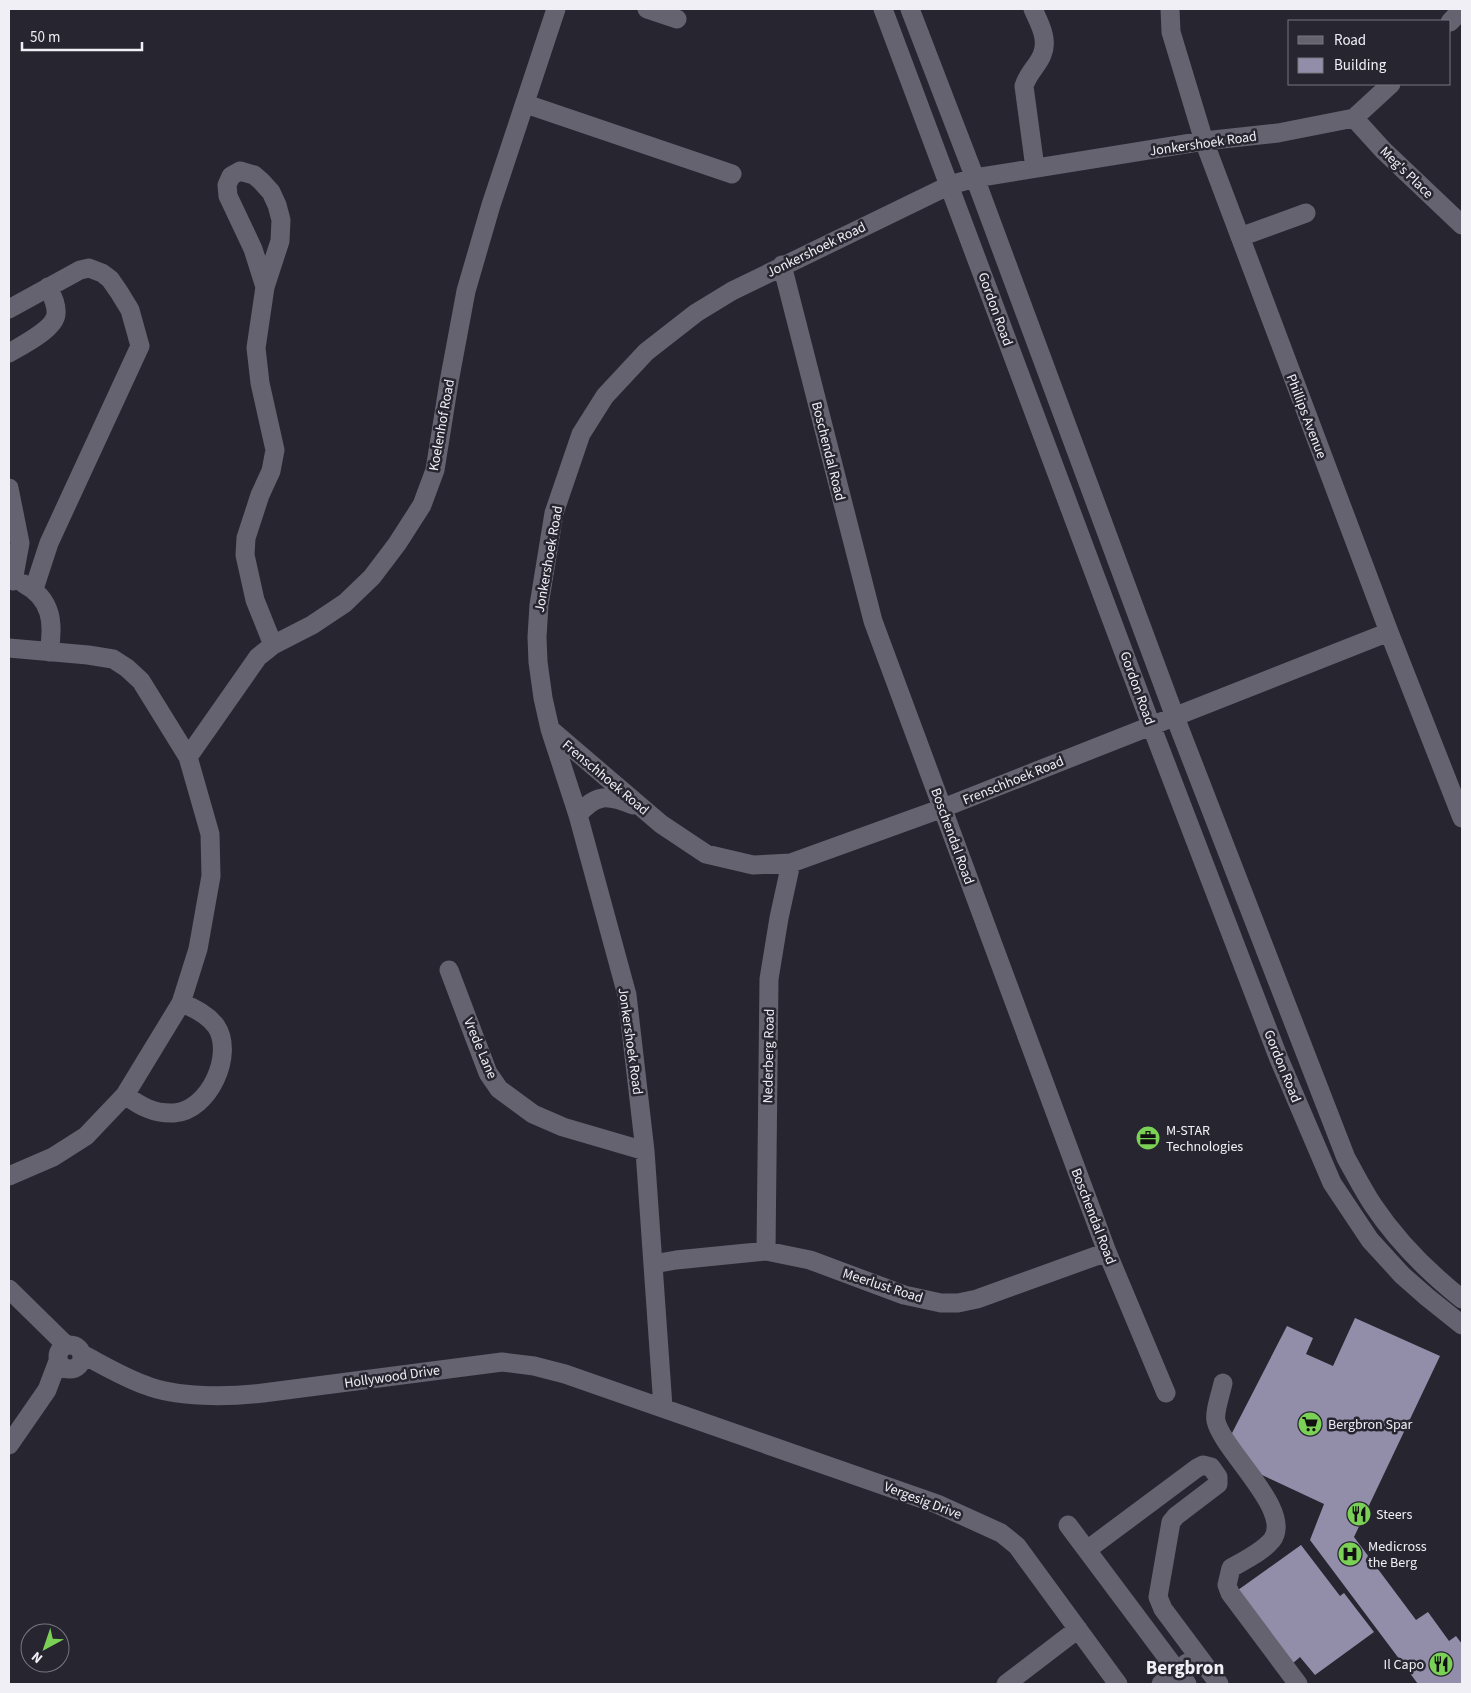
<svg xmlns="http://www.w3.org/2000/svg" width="1471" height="1693" font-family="'Source Sans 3',sans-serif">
  <rect width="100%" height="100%" fill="#272630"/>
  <path fill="#928eaa" d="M1355,1318L1440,1356L1354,1537L1416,1620L1428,1612L1449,1641L1456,1636L1462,1644V1684H1418L1310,1540L1324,1504L1262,1475L1231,1435L1287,1326L1313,1338L1306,1354L1333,1366Z
    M1301,1545L1340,1596L1344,1593L1374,1632L1315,1675L1300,1657L1292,1664L1238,1590Z"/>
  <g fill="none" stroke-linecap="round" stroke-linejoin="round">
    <path stroke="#656370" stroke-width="19" d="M647,9L677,19
      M883,9L1151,725L1279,1059L1332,1183L1370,1240L1402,1275L1427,1297L1462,1325
      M910,9L975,178L1175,717L1346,1158C1355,1174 1363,1190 1373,1205C1397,1241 1428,1272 1462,1299
      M1033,9C1039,23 1049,39 1042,55C1037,67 1029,71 1024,86L1035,168
      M1170,9L1171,32L1204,141L1389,632L1462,818
      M1450,22L1462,9
      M526,104L732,174
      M1354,118L1383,150L1462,225
      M1240,237L1306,213
      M782,265L873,621L1107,1252L1166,1393
      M265,287L253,249L228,196L227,185L231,176L240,171L254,175L261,181L271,192L277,205L281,220L280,241L265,287L256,348L260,383L275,450L271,471L260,495L246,538L245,555L255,600L273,645
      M9,309L80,270L89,268L102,273L110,279L119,292L130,310L140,346L49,543L34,589
      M9,353C21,346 55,329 56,314C57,304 52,296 48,287
      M9,488L20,543L13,581
      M24,584C52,599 54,623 49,652
      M9,648L88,655L113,659L127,668L141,681L188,757L210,834L211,876L198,949L181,1003L125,1095L86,1136L53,1157L9,1176
      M550,729L661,824L706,854L753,865L791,863L943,808L1389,632
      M188,757L258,657L273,645L312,625L345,603L372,577L397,544L422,505L435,470L449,382L466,291L491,205L556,9
      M578,815C596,793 608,795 633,805
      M449,970L488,1073L499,1089L533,1114L563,1127L645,1151
      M125,1095C140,1106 154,1114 174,1113C209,1111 235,1054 216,1026C207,1014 195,1008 181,1003
      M766,1251L769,979L779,918L791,863
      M653,1264L676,1260L766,1251L810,1260L904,1295L941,1303H958L977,1299L1107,1252
      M9,1289L66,1345
      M58 1357a12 12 0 1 1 24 0a12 12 0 1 1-24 0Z
      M82,1354C103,1365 123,1377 145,1385C177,1398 229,1397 263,1393L502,1362L534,1366L565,1374L937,1504L1001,1533L1017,1546L1118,1684
      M1223,1383C1221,1393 1214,1412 1216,1421C1223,1451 1294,1511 1272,1540C1262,1552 1245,1560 1231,1568L1227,1585L1230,1593L1298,1684
      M663,1407L645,1151L627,995L578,815L550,729L543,698L538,662L537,637L539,605L554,513L581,434L605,396L646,352L696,313L732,291L950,185L975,178L1204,141L1278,133L1354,118L1391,84
      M9,1445L47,1390L58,1361
      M1068,1525L1187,1684
      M1087,1550L1197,1468L1203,1465L1211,1467L1218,1477V1484L1176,1516L1171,1522L1158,1597L1163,1609L1219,1684
      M1006,1684L1078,1629
      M1161,1684L1187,1663"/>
  </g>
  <defs>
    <symbol id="office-disc" viewBox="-11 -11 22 22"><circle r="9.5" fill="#7bd155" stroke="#272630"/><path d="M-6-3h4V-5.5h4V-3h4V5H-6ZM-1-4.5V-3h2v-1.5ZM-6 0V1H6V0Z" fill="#111"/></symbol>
    <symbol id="supermarket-disc" viewBox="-11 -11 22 22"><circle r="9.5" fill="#7bd155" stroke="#272630"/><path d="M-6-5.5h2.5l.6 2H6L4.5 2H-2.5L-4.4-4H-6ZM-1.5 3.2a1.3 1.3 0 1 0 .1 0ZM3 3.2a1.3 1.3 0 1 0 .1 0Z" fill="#111"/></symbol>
    <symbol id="restaurant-disc" viewBox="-11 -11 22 22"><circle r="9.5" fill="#7bd155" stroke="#272630"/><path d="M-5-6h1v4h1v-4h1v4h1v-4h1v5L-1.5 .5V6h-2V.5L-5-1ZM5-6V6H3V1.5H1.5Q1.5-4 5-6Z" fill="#111"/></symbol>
    <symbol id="hospital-disc" viewBox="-11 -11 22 22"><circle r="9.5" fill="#7bd155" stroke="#272630"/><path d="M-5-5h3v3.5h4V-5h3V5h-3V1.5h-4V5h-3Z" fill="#111"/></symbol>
  </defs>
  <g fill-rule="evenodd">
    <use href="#office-disc" x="1134" y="1124" width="28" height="28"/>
    <use href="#supermarket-disc" x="1296" y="1410" width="28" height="28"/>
    <use href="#restaurant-disc" x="1345" y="1500" width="28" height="28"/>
    <use href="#hospital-disc" x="1336" y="1540" width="28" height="28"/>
    <use href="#restaurant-disc" x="1427" y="1650" width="28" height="28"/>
  </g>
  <g text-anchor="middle" stroke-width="5" stroke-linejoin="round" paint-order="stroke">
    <g font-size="14" fill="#f0eff6" stroke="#272630">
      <text transform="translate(1203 143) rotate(-8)" y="5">Jonkershoek Road</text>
      <text transform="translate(1407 172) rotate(44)" y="5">Meg's Place</text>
      <text transform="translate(816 249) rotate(-26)" y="5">Jonkershoek Road</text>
      <text transform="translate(996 309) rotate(70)" y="5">Gordon Road</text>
      <text transform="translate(1307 416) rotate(69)" y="5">Phillips Avenue</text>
      <text transform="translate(441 425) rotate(-80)" y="5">Koelenhof Road</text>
      <text transform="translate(829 451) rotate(76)" y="5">Boschendal Road</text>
      <text transform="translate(548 559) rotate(-80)" y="5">Jonkershoek Road</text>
      <text transform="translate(1138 688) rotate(70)" y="5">Gordon Road</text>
      <text transform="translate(606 777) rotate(40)" y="5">Frenschhoek Road</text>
      <text transform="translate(1013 780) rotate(-22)" y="5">Frenschhoek Road</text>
      <text transform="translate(953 836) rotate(70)" y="5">Boschendal Road</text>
      <text transform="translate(631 1041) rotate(82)" y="5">Jonkershoek Road</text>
      <text transform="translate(481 1048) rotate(67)" y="5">Vrede Lane</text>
      <text transform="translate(768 1056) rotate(-89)" y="5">Nederberg Road</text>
      <text transform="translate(1283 1066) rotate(68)" y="5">Gordon Road</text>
      <text transform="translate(1094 1216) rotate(69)" y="5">Boschendal Road</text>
      <text transform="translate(883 1285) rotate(18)" y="5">Meerlust Road</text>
      <text transform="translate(392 1376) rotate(-8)" y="5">Hollywood Drive</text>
      <text transform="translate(923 1500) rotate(21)" y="5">Vergesig Drive</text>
    </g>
    <g font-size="14" fill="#f0eff6" stroke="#272630" text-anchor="start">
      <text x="1166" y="1135">M-STAR<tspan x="1166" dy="16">Technologies</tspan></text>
      <text x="1328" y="1429">Bergbron Spar</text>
      <text x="1376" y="1519">Steers</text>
      <text x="1368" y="1551">Medicross<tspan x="1368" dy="16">the Berg</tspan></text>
      <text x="1424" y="1669" text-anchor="end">Il Capo</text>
    </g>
    <g font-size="19" font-weight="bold" fill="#f0eff6" stroke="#272630">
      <text x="1185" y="1674">Bergbron</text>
    </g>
  </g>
  <rect width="1471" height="1693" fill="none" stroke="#f0eff6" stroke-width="20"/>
  <rect x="1288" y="20" width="162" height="65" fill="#272630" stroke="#77767f"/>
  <rect x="1298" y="36" width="25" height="8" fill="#656370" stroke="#77767f"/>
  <text x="1334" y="45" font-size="15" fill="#f0eff6">Road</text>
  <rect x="1298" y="58" width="25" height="15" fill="#928eaa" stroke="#77767f"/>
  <text x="1334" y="70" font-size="15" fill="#f0eff6">Building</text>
  <g transform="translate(45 1648) rotate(220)"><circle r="24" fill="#272630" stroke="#77767f"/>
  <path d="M0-4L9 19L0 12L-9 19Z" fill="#7bd155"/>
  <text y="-8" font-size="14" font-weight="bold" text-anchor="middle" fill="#f0eff6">N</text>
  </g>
  <path d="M22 42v8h120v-8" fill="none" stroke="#f0eff6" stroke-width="2.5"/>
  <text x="30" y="42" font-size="15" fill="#f0eff6" stroke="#272630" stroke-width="4" paint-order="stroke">50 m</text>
</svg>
